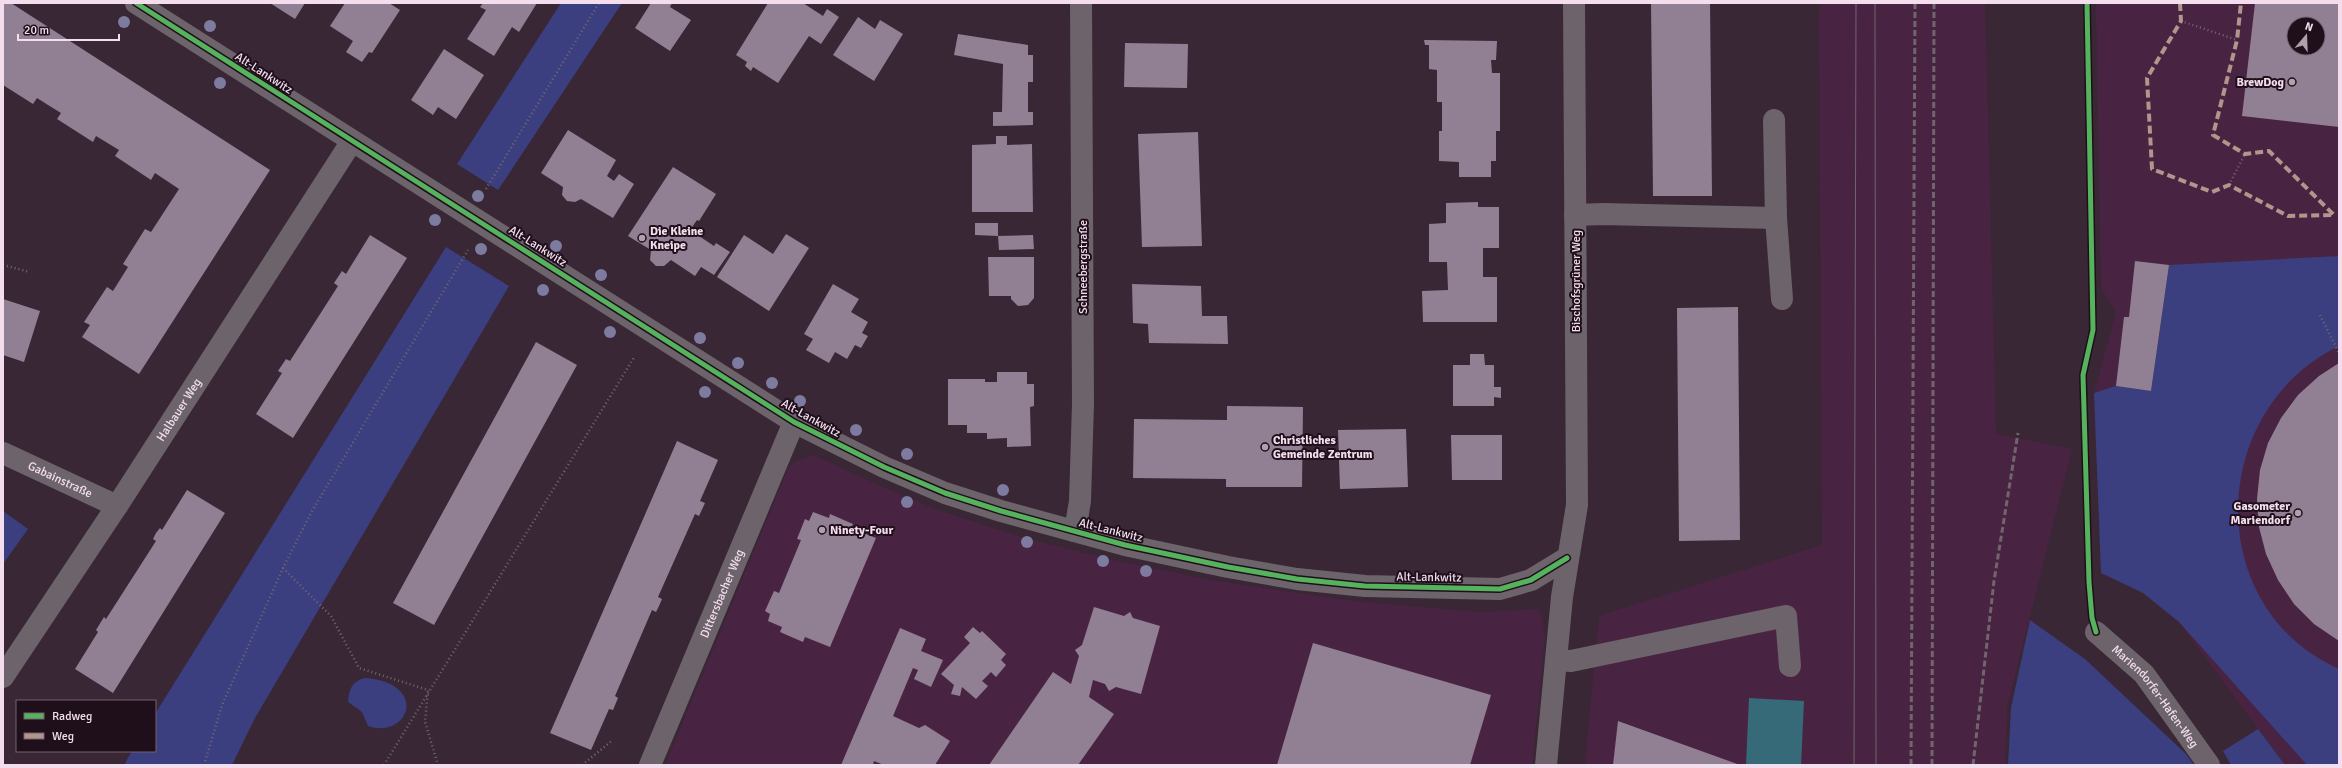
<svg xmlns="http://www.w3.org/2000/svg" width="2342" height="768" font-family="Signika,sans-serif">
  <rect width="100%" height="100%" fill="#392735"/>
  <path fill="#492442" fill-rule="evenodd" d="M1819,3H1985L1996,434L2072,449L2007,708L2005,765H1585L1599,616L1822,545Z
    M2096,3H2339V765H2285L2179,622L2143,593L2101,573L2094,393L2116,312L2101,288ZM2294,24H2318V48H2294Z
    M813,455L887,489L938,510L1024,538L1109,559L1209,580L1353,601L1478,612L1540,609L1545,637L1532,765H665L788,469L796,461Z"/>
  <path fill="#3b3e7f" d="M561,3H622L498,190L457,164Z
    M446,247L509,286L255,718L232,765H124L132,751H155V714Z
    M2339,256V346C2207,410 2202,608 2339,669V765H2307L2179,622L2143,593L2101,573L2094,393L2116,386L2151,391L2169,265Z
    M3,511L28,529L3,564Z
    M2030,620L2085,659L2186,754L2194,765H2008L2011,708Z
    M365,678C430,683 409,740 368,726L362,712L348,702C349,689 352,681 365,678Z
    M2258,729L2285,765H2231L2223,751Z"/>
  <path fill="#366a79" d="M1749,698L1804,701L1801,765H1746Z"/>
  <path fill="#918093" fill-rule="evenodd" d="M3,3H11L270,170L139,374L82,337L90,325L84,322L107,287L113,291L128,267L123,264L145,229L151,232L179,189L155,173L151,180L115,156L119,150L96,136L93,142L57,119L61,113L48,105L37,98L33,104L3,85Z
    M270,3H305L295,19Z
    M345,3H389L400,10L372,53L369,52L362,62L346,52L353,41L330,26Z
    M483,3H537L519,32L512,27L494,56L467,39L486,10L480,7Z
    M651,3H672L670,7L691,20L670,51L635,28Z
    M768,3H803L823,16L827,9L839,17L821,44L809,36L778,83L753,67L751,71L745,66L747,62L736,55Z
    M1651,3H1710L1712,196H1653Z
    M2255,3H2339V127L2242,116ZM2294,24H2318V48H2294Z
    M858,17L875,29L880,20L903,34L874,81L833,55Z
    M958,34L1028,45V55H1033V82H1028V112H1033V125L993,126V112H1002L1003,64L954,55Z
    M1424,40L1497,41L1496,60H1491L1492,73H1500V131H1496V161H1491V177H1459V162L1439,161V131H1442V102H1437V70L1429,69V45H1425Z
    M1125,43L1188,44L1187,88L1124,87Z
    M444,49L484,75L456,119L438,107L433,115L411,100Z
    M568,130L616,160L607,176L614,181L619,174L634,184L613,218L581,199L575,202L567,201L562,195L563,187L541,173Z
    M1198,132L1202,246L1142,247L1138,134Z
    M996,136H1007V145L1032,144L1033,212H972V145L996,144Z
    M673,167L716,194L699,221L697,220L690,230L714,246L716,243L730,252L714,275L701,267L695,276L671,260L664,266H656L650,260L651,250L628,236Z
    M1478,202V207H1499V248H1483V277H1497V322H1423L1422,291L1448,290L1447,262H1429V224L1446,223V203Z
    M975,223H998V236L975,235Z
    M786,234L809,248L769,311L717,277L744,235L773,254Z
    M370,235L407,258L293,438L256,414L282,373L278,371L286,359L290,361L338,286L334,283L342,271L346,274Z
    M1033,235L1034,249L999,250L998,236Z
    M988,257H1034V298L1028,305L1018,306L1011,299V296H989Z
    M2135,261L2169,265L2151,391L2116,386L2124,317H2129Z
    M833,284L859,299L851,312L868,322L862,333L868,336L861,348L855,345L847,359L835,352L829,363L806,350L813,339L804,334Z
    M1132,284L1201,286L1202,316H1227L1228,344L1149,343L1148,324L1133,323Z
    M3,299L40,311L24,362L3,355Z
    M1738,307L1740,540L1679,541L1677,308Z
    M536,342L577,365L434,625L393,603Z
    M1470,354H1484L1485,365H1494V387H1501V398L1494,397V406H1453V365H1470Z
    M2339,363V641L2314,624L2294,604L2278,580L2266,554L2259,527L2257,499L2260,470L2268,443L2281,418L2298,395L2319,376Z
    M997,372H1027V384H1034V406L1030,407L1031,446L1007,447V438L987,439V433H967V425H948V379H985V382H997Z
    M1227,406L1303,407L1302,487H1226V479L1133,478L1134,419L1227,420Z
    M1406,429L1408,487L1340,489L1338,430Z
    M1451,435H1502V480H1452Z
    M677,441L718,460L700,501L705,503L699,516L695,514L658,597L662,599L659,606L656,612L652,610L615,696L618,698L613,710L609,709L591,750L550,733Z
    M187,490L225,513L113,693L75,669L98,632L96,630L104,617L106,619L156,541L153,539L156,533L160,528L162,530Z
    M813,512L829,518L830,514L853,524L851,528L876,538L830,647L805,637L803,642L780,632L782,627L768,621L770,614L765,611L774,591L779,593L801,540L797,539L805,519L809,521Z
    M1094,607L1124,616L1130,612L1133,618L1160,626L1141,694L1116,687L1109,691L1105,684L1093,680L1089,697L1114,714L1078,765H989L1053,672L1071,684L1079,656L1075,650L1082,645Z
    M973,627L980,633L982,631L1006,654L1001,660L1006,665L996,677L991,672L982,681L988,686L976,699L962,687L960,696L951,694L954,685L941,674L970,643L964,637Z
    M900,628L926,639L921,651L943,660L931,687L914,679L918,670L913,668L893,716L919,728L925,725L950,741L935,765H884L874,761L873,765H841Z
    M1313,643L1491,695L1470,765H1277Z
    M1618,721L1740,765H1613Z"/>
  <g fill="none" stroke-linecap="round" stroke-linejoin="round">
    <path stroke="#72686f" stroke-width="2.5" stroke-dasharray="1 3" stroke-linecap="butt" d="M2181,21L2237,40
      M2229,185L2245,154
      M486,189L599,3
      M3,265L30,272
      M2320,315L2339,353
      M283,568L331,616L359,668L428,690L425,722L438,765
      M204,765L222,705L283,568L312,511L468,250
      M384,765L635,356
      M582,765L613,740"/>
    <g stroke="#6d636b" stroke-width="22">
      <path d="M136,3L794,422L884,467L945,493L1001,511L1125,545L1228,567L1297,579L1365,586L1500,589L1531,580L1567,558"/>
      <path d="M1774,120L1776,218L1782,299"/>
      <path d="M1575,215L1603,214L1776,218"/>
      <path id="s1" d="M3,453L117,506"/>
      <path d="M1075,531L1080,501L1083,404L1081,3"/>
      <path id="s2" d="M2096,632L2144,674L2209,765"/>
      <path d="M1556,660L1571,661L1786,616L1790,666"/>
      <path id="s3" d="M3,677L117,506L352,141"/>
      <path id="s4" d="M650,765L794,422"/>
      <path d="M1546,765L1562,597L1577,505L1574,3"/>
    </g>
    <path stroke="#70656d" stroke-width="1" d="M1875,3L1876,765
      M1854,765L1856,3"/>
    <path stroke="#70656d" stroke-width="3" stroke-dasharray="6 3" stroke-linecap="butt" d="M1911,765L1915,3
      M1932,765L1934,3
      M1973,765L1994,581L2018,433"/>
    <path stroke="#b2968c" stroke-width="4" stroke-dasharray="8 4" stroke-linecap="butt" d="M2180,3L2181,21L2147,78L2152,169L2212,192L2229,185L2288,216L2334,215L2269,151L2245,154L2213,135L2237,40L2241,3"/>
    <defs>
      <path id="cycleway" d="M136,3L794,422L884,467L945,493L1001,511L1125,545L1228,567L1297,579L1365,586L1500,589L1531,580L1567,558
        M2087,3L2093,330L2083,375L2089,582L2092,618L2096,632"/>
    </defs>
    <use href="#cycleway" stroke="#1e0f1b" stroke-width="8"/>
    <use href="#cycleway" stroke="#56b35d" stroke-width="5"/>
  </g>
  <g fill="#7d7b9f">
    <circle cx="124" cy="22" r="6"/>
    <circle cx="210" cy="26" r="6"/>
    <circle cx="220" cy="83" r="6"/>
    <circle cx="478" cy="196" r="6"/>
    <circle cx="435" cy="220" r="6"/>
    <circle cx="556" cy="246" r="6"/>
    <circle cx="481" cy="249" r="6"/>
    <circle cx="601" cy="275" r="6"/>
    <circle cx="543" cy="290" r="6"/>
    <circle cx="610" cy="332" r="6"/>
    <circle cx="700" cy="338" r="6"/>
    <circle cx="738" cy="363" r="6"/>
    <circle cx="772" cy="383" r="6"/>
    <circle cx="705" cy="392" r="6"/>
    <circle cx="800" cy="401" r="6"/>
    <circle cx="856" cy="430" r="6"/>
    <circle cx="907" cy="454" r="6"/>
    <circle cx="1003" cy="490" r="6"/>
    <circle cx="907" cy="502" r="6"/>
    <circle cx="1027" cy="542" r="6"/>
    <circle cx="1103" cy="561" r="6"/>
    <circle cx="1146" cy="571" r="6"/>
  </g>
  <g fill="#b39ead" stroke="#1e0f1b" stroke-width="1.5">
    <circle cx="2292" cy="82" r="4"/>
    <circle cx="642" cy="238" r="4"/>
    <circle cx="1265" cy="447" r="4"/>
    <circle cx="2298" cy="513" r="4"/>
    <circle cx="822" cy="530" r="4"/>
  </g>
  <g text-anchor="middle" stroke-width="4" stroke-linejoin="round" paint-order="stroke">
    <g font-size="12" fill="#f4deee" stroke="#1e0f1b">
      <text transform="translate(264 73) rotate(33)" y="4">Alt-Lankwitz</text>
      <text transform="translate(538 246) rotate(32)" y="4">Alt-Lankwitz</text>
      <text transform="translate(1083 267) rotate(-90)" y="4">Schneebergstraße</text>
      <text transform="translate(1576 281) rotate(-90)" y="4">Bischofsgrüner Weg</text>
      <text dy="4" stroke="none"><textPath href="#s3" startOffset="320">Halbauer Weg</textPath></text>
      <text transform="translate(811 418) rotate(29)" y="4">Alt-Lankwitz</text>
      <text dy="4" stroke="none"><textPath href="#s1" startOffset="63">Gabainstraße</textPath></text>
      <text transform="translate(1111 530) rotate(14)" y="4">Alt-Lankwitz</text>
      <text transform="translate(1429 577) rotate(1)" y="4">Alt-Lankwitz</text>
      <text dy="4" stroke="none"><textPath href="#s4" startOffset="186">Dittersbacher Weg</textPath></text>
      <text dy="4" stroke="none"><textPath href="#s2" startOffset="88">Mariendorfer-Hafen-Weg</textPath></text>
    </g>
    <g font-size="12" font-weight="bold" fill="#f4deee" stroke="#1e0f1b" text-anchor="start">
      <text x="2284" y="86" text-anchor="end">BrewDog</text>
      <text x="650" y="235">Die Kleine<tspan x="650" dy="14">Kneipe</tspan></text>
      <text x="1273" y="444">Christliches<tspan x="1273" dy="14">Gemeinde Zentrum</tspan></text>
      <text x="2290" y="510" text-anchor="end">Gasometer<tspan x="2290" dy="14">Mariendorf</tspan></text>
      <text x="830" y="534">Ninety-Four</text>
    </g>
  </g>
  <rect width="2342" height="768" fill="none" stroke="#f4deee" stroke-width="8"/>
  <rect x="16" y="700" width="140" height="52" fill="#1e0f1b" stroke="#74626f"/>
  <rect x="24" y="713" width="20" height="6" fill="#56b35d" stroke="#74626f"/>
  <text x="52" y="720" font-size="12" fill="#f4deee">Radweg</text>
  <rect x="24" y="733" width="20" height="6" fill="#b2968c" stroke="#74626f"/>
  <text x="52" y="740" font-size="12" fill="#f4deee">Weg</text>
  <g transform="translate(2306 36) rotate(19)"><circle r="19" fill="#1e0f1b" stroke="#74626f"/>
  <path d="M0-3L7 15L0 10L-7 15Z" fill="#b39ead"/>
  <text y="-6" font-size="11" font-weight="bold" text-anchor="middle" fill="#f4deee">N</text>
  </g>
  <path d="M18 34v6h101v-6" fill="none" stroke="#f4deee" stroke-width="2"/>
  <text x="24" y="34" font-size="12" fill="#f4deee" stroke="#1e0f1b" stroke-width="3" paint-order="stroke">20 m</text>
</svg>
